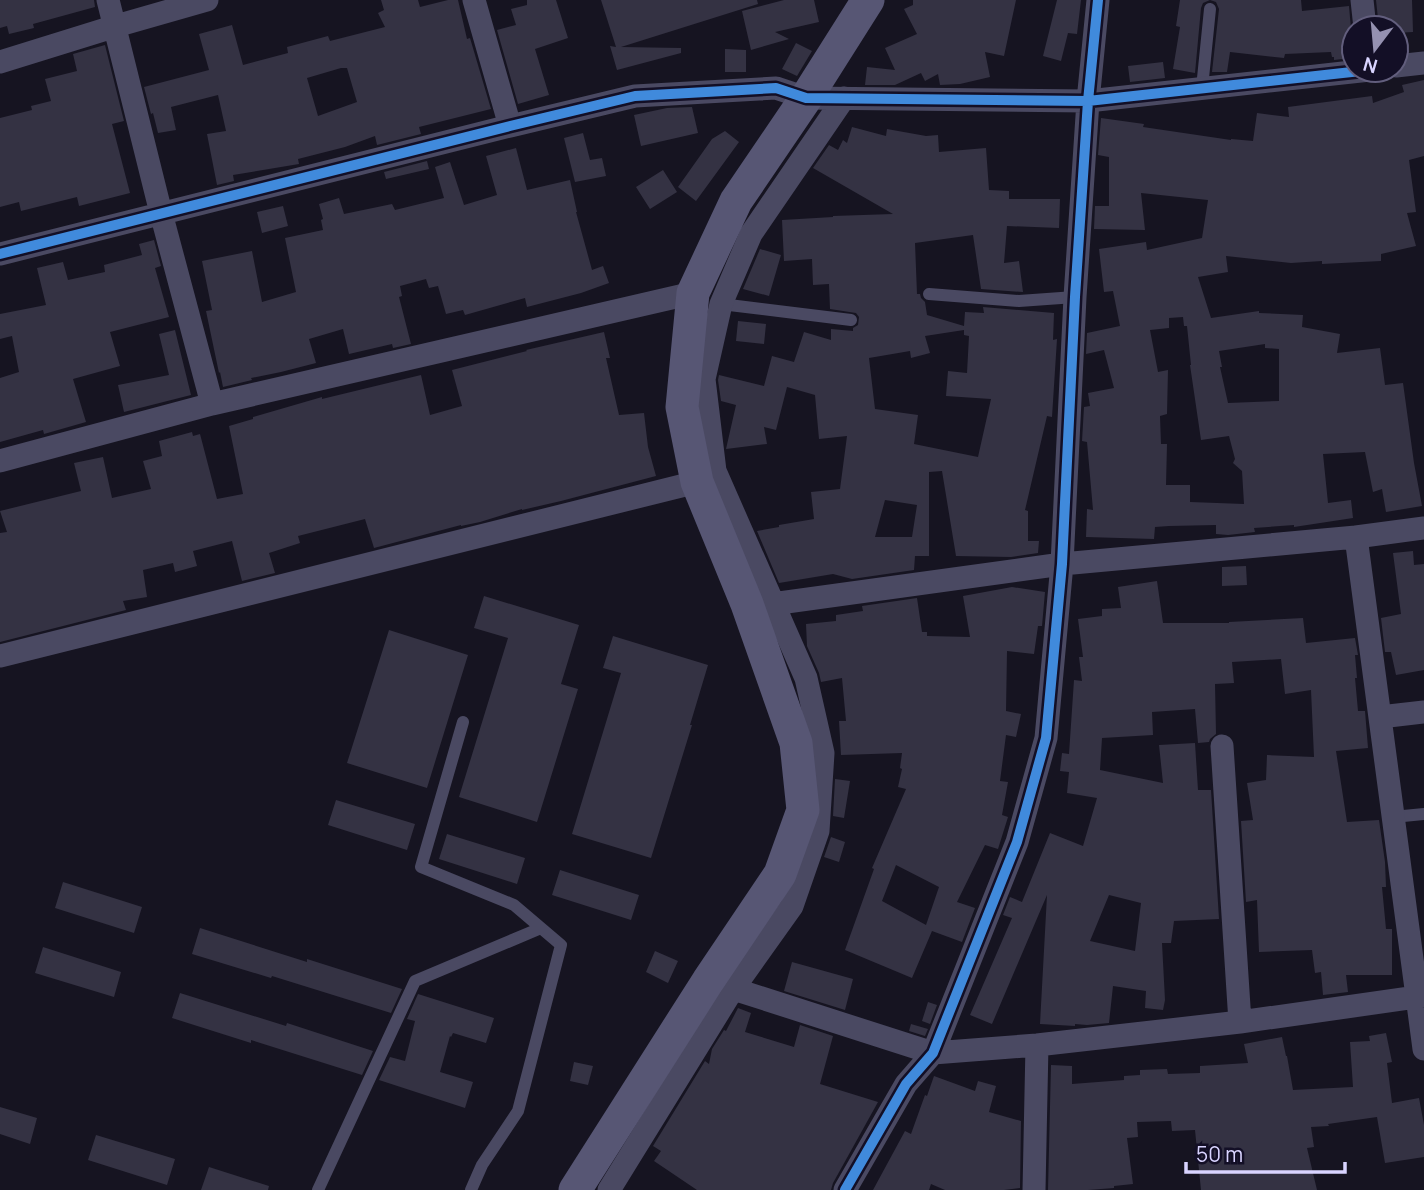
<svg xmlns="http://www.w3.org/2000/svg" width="1424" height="1190" font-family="Manrope,sans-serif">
  <rect width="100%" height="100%" fill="#161421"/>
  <path fill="#343243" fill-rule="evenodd" d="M0,0H94L95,7L33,24L34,28L9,34L7,26L0,28Z
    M381,0H418L420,7L448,0H458L467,39L470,38L491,109L419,127L421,134L377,145L375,136L345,147L298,159L299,164L233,175L234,181L217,185L207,134L226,131L218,95L171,107L176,130L158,133L153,113L151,114L144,87L209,70L199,34L232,25L243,65L288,53L287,47L328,36L330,41L385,27L378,13L384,10ZM341,68H347L357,102L318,116L307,78Z
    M527,0H556L568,38L535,49L549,95L518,104L497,30L516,25L511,9L527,5Z
    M601,0H757L758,4L621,47L681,48V53L617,70L610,46L616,47Z
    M784,0H814L819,22L775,32L789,39L751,50L742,11Z
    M913,0H1016L1004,56L985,52L990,77L960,84L940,85L938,74L925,81L921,73L895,85H865L867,67L895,70L885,48L917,34L904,9L913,5Z
    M1057,0H1081L1077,34L1068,33L1061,61L1043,56Z
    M1180,0H1301L1302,11L1349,6L1351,29L1354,37V55L1351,56V58L1334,60V57H1332L1331,52L1285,54L1284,58L1230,52L1227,72H1212L1219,9L1216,2L1210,0L1203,3L1201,8L1195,73L1173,69L1180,27L1176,26Z
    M1376,0H1412L1413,32L1396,33V28H1379Z
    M796,43L812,51L797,76L782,69Z
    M105,45L124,121L112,124L130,193L79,206L77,197L21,211L19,202L0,207V118L32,110L31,106L51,101L45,79L77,71L73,54Z
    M725,49L746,50V72H725Z
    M1163,62L1165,78L1130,82L1128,66Z
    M1424,80V156L1409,160L1416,212L1407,213L1416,246L1381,254V261L1322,264V261L1291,263L1226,256L1228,272L1198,277L1211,318L1259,311V313L1303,315L1302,327L1340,334L1337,353L1380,348L1385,385L1403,383L1414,463L1422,506L1386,512L1382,489L1373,492L1365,452L1323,454L1328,503L1351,500L1353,518L1294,527V525L1254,528L1255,532L1228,535L1216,534V525L1169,526L1155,527L1154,539L1086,537L1087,509L1093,510L1087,442L1082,441L1084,407L1090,406L1088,393L1114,388L1104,350L1086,354L1087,333L1120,326L1113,291L1104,292L1099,249L1146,242L1147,250L1202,238L1208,200L1141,193L1145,230L1094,229L1095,206H1109V157L1098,155L1101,118L1144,124L1143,127L1231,140V139L1253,141L1257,113L1289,117L1288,107L1372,96L1373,103L1404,92L1402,85ZM1183,317L1184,326H1187L1191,365H1190L1201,440L1229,436L1235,459L1233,463L1242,471L1244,504L1190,502V485H1166L1167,444H1161L1160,416L1167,414L1168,370L1158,372L1150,330L1169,328V318ZM1265,344V348L1279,349V401L1228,403L1220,367H1222L1219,351Z
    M692,107L698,133L641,146L634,115L667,108Z
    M852,127L886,136L887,129L926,136L938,135L939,152L986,148L989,190L1009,191V199H1060L1059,228L1007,226L1004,263L1019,261L1023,292L981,289L973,235L915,243L917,294H920L921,298L925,302L927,315L964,326L965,312L984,313L983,307L1054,313L1053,340L1057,339L1052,417L1047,416L1025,510L1028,511V541H1039L1038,553L1011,557L956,556L942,471L929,472V556H915L914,570L852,579L833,574L779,583L757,531L779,527V525L814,519L811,492L840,489L847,436L819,439L815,395L787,387L776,430L764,427L767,444L726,449L736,405L721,401L718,380L719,375L764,386L772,356L794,362L804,332L831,340V329L853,331V328L858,325L859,317L856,313L830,309L829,284L813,285L812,259L784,261L782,220L833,217V216L893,214L813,168L829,145L838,150L843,140L847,143ZM964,330V335L969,336L967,373L948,371L946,396L991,399L978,457L914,444L918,415L875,409L869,358L910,351L911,358L930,353L925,336ZM885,500L917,505L912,537H875Z
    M725,131L739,142L696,201L678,187L712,139Z
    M583,133L590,160L602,158L606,176L575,182L564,138Z
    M516,148L527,190L570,180L577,212H576L592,270L603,266L609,283L581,293L527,307L525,298L465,315L463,310L446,314L438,286L429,288L426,279L400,286L402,296L399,297L411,344L393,348L392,344L349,354L343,329L309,339L316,363L281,372L251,378L252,380L223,387L220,372L219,373L206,311L212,310L202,261L252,251L262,302L296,292L285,238L323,230L321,220L323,219L319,204L339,198L344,214L392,204L395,210L444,198L435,167L450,162L464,205L497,195L486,156Z
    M427,161L429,169L386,179L384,172Z
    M663,170L677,192L650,209L636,187Z
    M283,206L288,226L262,233L257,212Z
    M154,240L161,266L155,268L169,317L110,332L120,366L73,379L86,422L44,434L43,430L0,442V378L19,372L12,336L0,339V314L46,305L37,268L63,262L68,280L105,272L104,265L142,255L139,244Z
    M760,249L781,255L769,296L743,289Z
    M738,321L766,324L764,344L736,341Z
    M175,330L191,395L124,412L118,385L169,375L159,334Z
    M604,332L610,358H606L619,415L644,413L648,447L656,476L561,501L522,510V509L480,522L461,526V525L374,548L365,519L298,536L300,543L269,553L275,573L242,581L232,541L193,551L197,566L175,572L173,563L143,570L147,597L123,601L126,610L0,642V533L7,532L0,511L81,491L74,463L103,457L112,498L151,489L143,461L162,456L159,441L192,432L193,436L200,434L217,499L243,494L229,426L253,419V417L322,397V399L421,375L430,415L462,406L452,370L527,351L526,350Z
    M1413,551L1414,565L1424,564V670L1396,675L1391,652H1385L1381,618L1401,614L1393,553Z
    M1246,566L1247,585L1222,586V567Z
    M1157,581L1163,623H1229V622L1303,618L1306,643L1355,638L1358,655H1355L1357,678H1355L1358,711H1365L1368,748L1336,751L1347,822L1379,820L1385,862L1386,887H1382L1386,929H1392V975H1346L1348,992L1323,995L1321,972L1315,973L1312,950L1259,952L1257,900L1246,902L1241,821L1253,820L1247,783L1266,780L1267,755L1314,757L1311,690L1285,694L1281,659L1232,662L1234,683L1215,684L1216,734L1210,739L1209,742L1198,743L1195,709L1152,712L1153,735L1102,738L1100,770L1163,783L1159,745L1195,743L1198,790H1211L1219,919L1174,921L1171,943H1162L1165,1000L1163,1010L1145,1008L1146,991L1113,986L1109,1023L1087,1025L1075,1024V1026L1040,1024L1047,895L992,1024L970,1015L1012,918L1003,915L1010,897L1022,902L1050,833L1083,846L1097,798L1067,793L1069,772L1060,771L1062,753L1069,754L1074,680L1082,681L1079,657H1083L1078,619L1102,616V609L1121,608L1118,587ZM1109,895L1141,903L1135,951L1090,941Z
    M1012,587L1045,592L1042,626H1038L1034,654L1007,651L1006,711L1021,714L1016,737L1006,735L1000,781L1008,782L1002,815L1008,817L998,849L985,845L957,902L975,908L962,942L932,931L912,978L845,950L874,869L872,868L906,789L898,787L902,769L900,768L902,753L841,755L839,721H846L842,678L821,682L819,673L807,646L806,624L836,621V615L863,611L862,606L917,598L922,632H927V636L970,637L963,596ZM896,865L939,887L926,925L882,901Z
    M484,596L579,625L561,684L578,689L537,822L459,797L508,638L474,628Z
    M389,630L468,655L427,788L347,763Z
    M613,636L708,665L690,725H692L651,858L572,834L621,673L603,668Z
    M835,779L850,781L844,818L833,816Z
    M336,800L415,824L407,850L328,825Z
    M447,834L525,858L517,884L439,859Z
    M831,837L845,842L839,862L824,857Z
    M560,870L639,895L631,920L552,895Z
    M63,882L142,907L134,933L55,908Z
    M200,928L307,962V959L402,989L391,1013L272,976L271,978L192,954Z
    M43,947L121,972L114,997L35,973Z
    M655,951L678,961L668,983L646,972Z
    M792,962L853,979L845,1010L784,991Z
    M180,993L286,1026L287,1023L373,1051L362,1075L251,1040V1043L172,1018Z
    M418,994L494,1018L486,1043L453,1033L451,1037L450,1036L440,1072L473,1082L465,1108L379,1080L390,1057L405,1061L415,1021L407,1019Z
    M928,1002L937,1005L930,1024L922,1021Z
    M738,1008L751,1013L745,1032L794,1047L800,1025L833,1036L820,1084L878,1102L833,1183L831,1190H697L654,1161L661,1151L653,1146L705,1061L709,1064L712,1049L724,1030L726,1031Z
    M911,1024L928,1029L925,1036L909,1031Z
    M1386,1033L1392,1062L1387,1063L1392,1103L1419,1098L1424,1125V1157L1385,1163L1377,1117L1328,1124L1329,1126L1311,1127L1314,1147L1307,1148L1317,1190H1201L1195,1130L1172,1131L1171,1121L1137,1122L1138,1137L1127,1138L1133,1184L1114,1186V1188L1088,1190H1048L1051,1065L1072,1066V1084L1124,1080V1076L1140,1075V1070L1167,1069L1168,1074L1200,1073V1066L1248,1063L1244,1044L1282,1037L1286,1056H1287L1293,1090L1353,1087L1350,1042L1370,1041L1369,1036Z
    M574,1062L593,1066L588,1085L570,1081Z
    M934,1076L975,1091L978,1081L996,1086L989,1112L1021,1121L1020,1188L1004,1190H945L931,1184L929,1190H873L905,1131L911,1134L925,1095L927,1096Z
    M0,1107L37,1118L30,1144L0,1134Z
    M96,1135L175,1159L167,1185L88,1160Z
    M209,1167L269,1186L268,1190H201Z"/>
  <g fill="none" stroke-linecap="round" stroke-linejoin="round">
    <path stroke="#4a4962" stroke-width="12" d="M1202,88L1210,9
      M929,294L1019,301L1075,297
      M721,304L851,320
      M463,722L421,867L514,905L561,945L518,1111L482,1165L471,1190
      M1393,817L1424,814
      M318,1190L415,981L541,928"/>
    <path stroke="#4a4962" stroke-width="23" d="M108,0L161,213L212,404
      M474,0L510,126
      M1362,0L1365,28
      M0,62L116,26L207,0
      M1396,66L1424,63
      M0,254L510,126L635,96L776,88L806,98L1088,101L1370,70
      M0,461L212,404L693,293
      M1356,537L1424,1049
      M760,604H772L1062,564L1356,537L1424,528
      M0,656L697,482
      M1380,717L1424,712
      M1222,746L1240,1022
      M721,985L933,1053L1037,1045L1240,1022L1424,996
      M609,1190L733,989L792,906L818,831L823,753L806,678L715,471L704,379L721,304L751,234L844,98
      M845,1190L906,1084L933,1053L1017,842L1046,738L1062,564L1075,297L1088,101L1098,0
      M1034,1190L1037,1045"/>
    <path stroke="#575674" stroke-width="33" d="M575,1190L708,981L780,874L803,810L796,743L747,604L697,482L682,407L693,293L736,201L806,98L868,0"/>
    <defs>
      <path id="cycleway" d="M0,254L510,126L635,96L776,88L806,98L1088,101L1370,70
        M845,1190L906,1084L933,1053L1017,842L1046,738L1062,564L1075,297L1088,101L1098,0"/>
    </defs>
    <use href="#cycleway" stroke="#130f26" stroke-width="15"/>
    <use href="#cycleway" stroke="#408adc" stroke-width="10"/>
  </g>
  <g transform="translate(1375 49) rotate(196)"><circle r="33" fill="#130f26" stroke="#625e7d" stroke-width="2"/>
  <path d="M0-5L12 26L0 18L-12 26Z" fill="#9591b1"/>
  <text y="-10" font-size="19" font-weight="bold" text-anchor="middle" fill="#d9d4ff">N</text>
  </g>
  <path d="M1186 1162v10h159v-10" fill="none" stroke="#d9d4ff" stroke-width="3.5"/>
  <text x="1196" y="1162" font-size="21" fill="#d9d4ff" stroke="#130f26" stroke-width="5" paint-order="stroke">50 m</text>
</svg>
